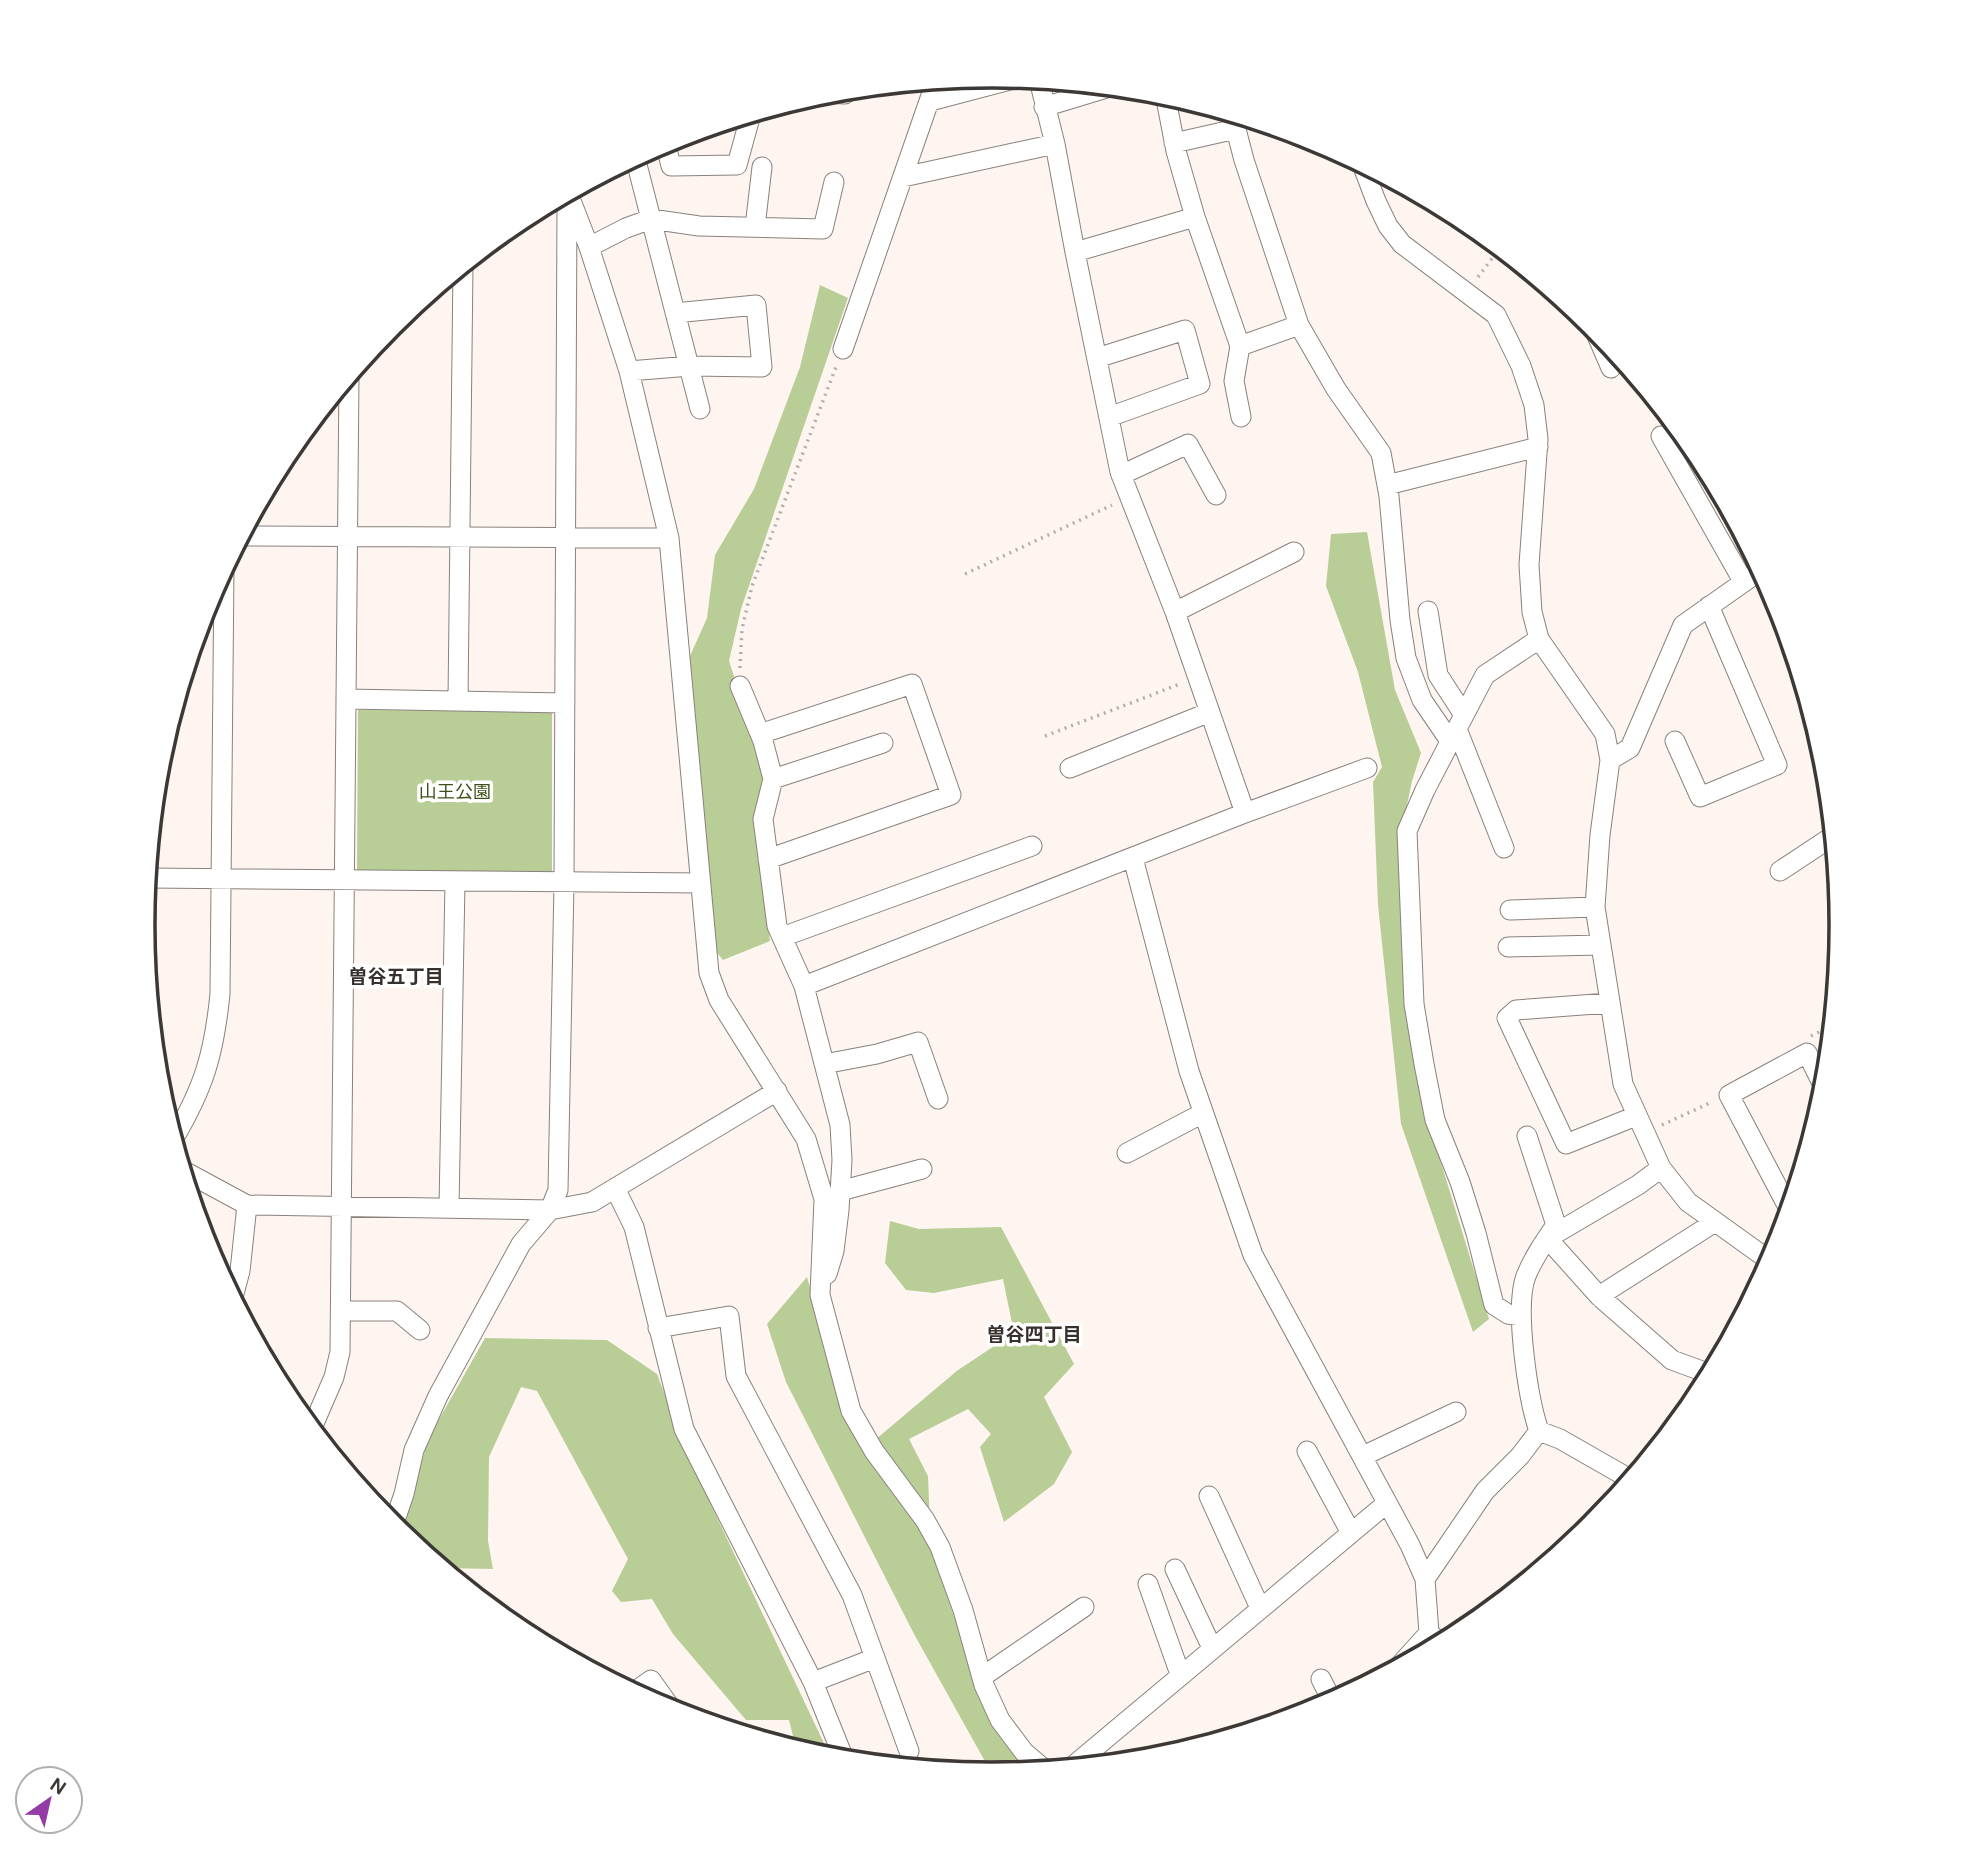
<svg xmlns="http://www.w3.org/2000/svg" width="1984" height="1849" font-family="'DM Sans','Noto Sans JP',sans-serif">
  <rect width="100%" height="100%" fill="#fef5f0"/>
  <path fill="#b8ce96" d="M820,285L848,298L741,609L729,661L767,777L756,827L770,941L723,960L713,948L690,656L707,618L715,555L754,489L800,367Z
    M1367,532L1395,690L1421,753L1412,781L1399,844L1422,1101L1489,1319L1473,1332L1401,1124L1378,905L1373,782L1382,767L1358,672L1326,586L1331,534Z
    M358,710L552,711V874L357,872Z
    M890,1221L919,1229L1001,1227L1074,1364L1044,1397L1072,1452L1054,1484L1004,1522L980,1447L991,1434L968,1409L909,1439L928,1476L931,1550L970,1662L1035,1769L992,1774L914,1634L786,1382L767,1324L807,1277L839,1388L863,1450L958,1370L1014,1333L1003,1279L934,1293L906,1290L885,1263Z
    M485,1338L607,1340L657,1374L694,1469L831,1758L796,1748L789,1720H746L673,1634L652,1599L621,1602L612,1591L628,1559L537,1391L521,1387L489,1457L488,1541L493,1569L444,1568L402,1534L428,1439Z"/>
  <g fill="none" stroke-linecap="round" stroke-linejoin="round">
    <defs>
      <path id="minor" d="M1039,80L1055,144L1075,252L1120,472L1175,612L1245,813
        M823,93L845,94V90
        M1165,94L1176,151L1195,217L1240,346L1234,381L1241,417
        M930,101L1018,78
        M1044,107L1110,87
        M1232,114L1244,160L1299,325L1336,389L1381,453L1389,496L1400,620L1406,658L1422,700L1450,741
        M665,141L671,166L737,165L751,114
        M1174,143L1236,129
        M635,157L700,409
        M1362,164L1376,201L1388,226L1402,244L1496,315L1521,366L1534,405L1538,439L1529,565L1532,612L1539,639L1605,734L1610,760L1600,835L1595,907L1623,1084L1661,1168L1688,1202L1770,1261
        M903,177L1055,144
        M568,193L589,247L629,371L669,538L709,973L719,1000L806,1139L824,1199L820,1295L851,1411L874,1451L925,1520L940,1547L963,1610L984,1685L1000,1720L1024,1752L1044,1769
        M755,227L762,167
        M589,247L626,228L651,219L699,226L823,229L834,182
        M1075,252L1195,217
        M1592,324L1611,368
        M1240,346L1299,325
        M843,349L936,81
        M1097,358L1185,330L1200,384L1109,417
        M629,371L690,366L762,367L756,305L675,313
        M1661,436L1743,581
        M1121,475L1188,444L1216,495
        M1387,485L1538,447
        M241,536L669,538
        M1428,611L1438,675L1464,715
        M1175,612L1294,552
        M740,686L763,741L773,779L763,819L777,926L804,986L840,1125L842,1160L839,1210L834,1251L827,1274
        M346,699L565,703
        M458,700L463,266
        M1457,729L1504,848
        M760,734L912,684L951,795L768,859
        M1675,741L1700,797L1777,765L1709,606
        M1610,760L1630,748L1683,625L1761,570
        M1070,768L1210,712
        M773,779L883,743
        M1133,858L1189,1071L1253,1255L1410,1545L1425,1579L1429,1633L1441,1643
        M1780,871L1833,836
        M147,878L701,883
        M1510,910L1595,907
        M782,937L1032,846
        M1508,947L1600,945
        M804,986L1245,813L1367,768
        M1609,1003L1516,1010L1507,1018L1566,1144L1636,1116
        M824,1064L877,1054L918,1042L938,1099
        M1527,1136L1556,1225C1545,1241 1533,1258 1526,1276C1514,1307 1528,1399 1539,1431
        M174,1138C204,1087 214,1054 220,994L224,568
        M1127,1153L1203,1113
        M184,1171L247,1205L550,1210L592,1202L777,1091
        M615,1188L634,1227L684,1429L813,1682L844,1759
        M840,1191L922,1169
        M449,1208L455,882
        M1789,1209L1729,1095L1807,1053L1825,1089
        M1547,1238L1599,1296L1672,1360L1710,1374
        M1548,1238L1638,1185L1661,1168
        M1599,1296L1715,1222
        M233,1297L240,1271L247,1205
        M341,1311H397L420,1330
        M1521,1316L1508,1314L1494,1305L1476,1233L1460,1182L1435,1120L1424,1064L1414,1004L1407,831L1425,790L1485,675L1539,639
        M658,1328L729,1316L736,1376L852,1595L909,1751
        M312,1428L334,1377L340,1352L349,376
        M1539,1431L1560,1439L1630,1479
        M1307,1451L1351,1533
        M1363,1456L1456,1412
        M1209,1496L1260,1608
        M393,1526L404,1494L414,1450L438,1396L521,1244L550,1210L558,1190L564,883L567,204
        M1175,1569L1212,1648
        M1425,1579L1485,1491L1520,1456L1539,1431
        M1148,1584L1180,1674
        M1400,1665L1429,1633
        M982,1677L1084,1607
        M1321,1679L1332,1701
        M813,1682L875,1658
        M634,1692L651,1680L673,1711
        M1073,1766L1387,1503"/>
    </defs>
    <use href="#minor" stroke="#89817d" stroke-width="21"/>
    <path stroke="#b4aeaa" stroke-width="3.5" stroke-dasharray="2 5" stroke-linecap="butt" d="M1478,277L1500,248
      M965,574L1112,505
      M740,668L742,629L752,586L836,367
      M1045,736L1180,684
      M1811,1036L1831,1026
      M1662,1125L1712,1102"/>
    <use href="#minor" stroke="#fff" stroke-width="19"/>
  </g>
  <g text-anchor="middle" stroke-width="7" stroke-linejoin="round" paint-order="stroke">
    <g font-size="18" fill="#3d4f1a" stroke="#fff">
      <text x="455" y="798">山王公園</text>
    </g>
    <g font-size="19" font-weight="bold" fill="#37302d" stroke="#fff">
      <text x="396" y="983">曽谷五丁目</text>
      <text x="1034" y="1341">曽谷四丁目</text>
    </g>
  </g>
  <path d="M0 0H1984V1849H0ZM155 925a837 837 0 1 1 1674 0a837 837 0 1 1-1674 0Z" fill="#fff" fill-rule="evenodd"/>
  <path fill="none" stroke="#3b3836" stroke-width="3.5" d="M155 925a837 837 0 1 1 1674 0a837 837 0 1 1-1674 0Z"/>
  <g transform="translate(49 1800) rotate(34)"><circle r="33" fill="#ffffff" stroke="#b1afaf" stroke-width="2"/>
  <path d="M0-5L12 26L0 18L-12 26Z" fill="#943ba7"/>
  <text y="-10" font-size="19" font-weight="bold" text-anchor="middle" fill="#3b3836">N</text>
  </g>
</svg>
